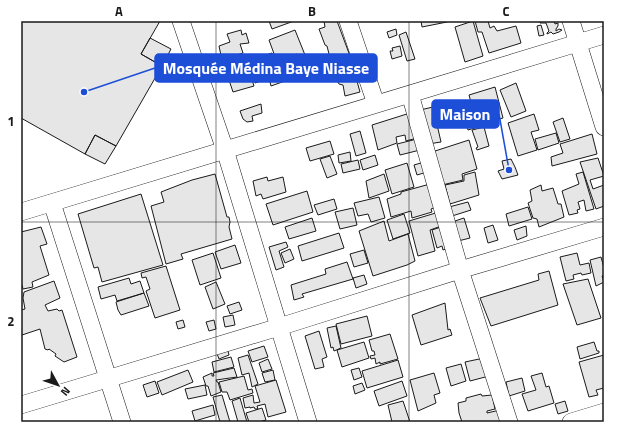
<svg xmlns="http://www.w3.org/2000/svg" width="625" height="443" font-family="'Titillium Web',sans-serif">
  <rect width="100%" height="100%" fill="#fff"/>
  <path fill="#e6e6e6" stroke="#1a1a1a" d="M21,21H160L141,54L162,66L116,146L95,135L85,154L21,118Z
    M269,21H294L272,29Z
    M324,21H337L350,56L360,92L345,96L343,85L339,84L337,81L336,76L337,72L346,67L344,56L334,59L329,54L327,46L325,45L319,29L325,27Z
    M421,21H447V22L422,27Z
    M473,21L483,56L465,62L455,27Z
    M475,21H488L490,28L494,26L497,31L516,26L521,43L489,53L482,32H478Z
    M540,21H554L555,24L558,23V26L556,29V31L559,29L562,30L559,32L553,34L551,32L547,34V33L549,31L546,23H540Z
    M541,25L544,35L539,36L537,26Z
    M396,29L397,35L389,38L387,32Z
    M241,30L242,35L246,33L249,43L240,44L243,53L222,60L219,46L230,42L227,34Z
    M295,30L307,60L299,63L297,54L284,59L287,70L279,73L277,62L269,40Z
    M406,32L415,59L407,61L399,35Z
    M150,38L171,49L162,66L141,54Z
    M400,46L402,56L392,59L390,51H393L392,48Z
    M272,53L278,73L282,72L285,81L271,86L269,78L255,83L250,60Z
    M249,71L254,86L233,92L228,77Z
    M516,83L526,111L511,117L500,90Z
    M495,87L503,118L478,125V127L468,130L466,124L464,125L460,111L473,108L476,119L482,117L478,104L472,106L469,95Z
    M261,104L262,113L252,116L253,121L247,122L243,119L240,111Z
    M433,107L441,142L428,144L420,110Z
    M410,113L417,138L406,141L405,135L396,137L397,143L378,150L372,125Z
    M534,114L539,130L531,132L537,150L518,156L508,123Z
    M563,118L570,139L560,142L553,122Z
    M484,127L489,146L477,150L476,148L478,147L472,130Z
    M360,131L366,153L356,156L350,134Z
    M556,133L559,143L538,150L535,139Z
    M592,134L597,154L552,166L551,157L563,153L560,144Z
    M95,135L116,146L105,164L85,154Z
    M417,139L420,150L400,155L397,144Z
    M469,140L477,169L462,174L463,180L442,185L432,152Z
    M330,141L334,154L310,161L306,148Z
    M350,152L351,161L339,163L338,155Z
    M375,155L378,165L363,170L360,160Z
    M330,156L337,174L327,178L320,159Z
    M598,158L604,176L590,180L593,189L604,185V206L596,209L580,162Z
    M511,159L515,167L518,175L502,179L498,171L504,169L502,161Z
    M358,160L360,169L343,173L341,164Z
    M424,162L427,172L417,175L414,165Z
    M407,163L414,187L392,194L385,170Z
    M475,172L479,195L450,204L445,185L464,181V175Z
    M583,172L594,209L586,211L584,200L578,202L580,209L577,210L578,213L569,215L562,191L579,184L576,174Z
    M215,174L227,217H229L230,222L229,227L232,239L181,254L183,259L166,264L151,206L164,202L161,192L192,180Z
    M384,174L389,191L369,198L366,181Z
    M267,177L268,181L283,177L286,192L263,199L261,194L256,196L253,181Z
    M430,184L436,207L431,209L432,212L412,218L411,211L391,217L387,199L401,194V192Z
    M541,185L542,191L553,188L558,204H561L564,217L539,227L537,219L533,218L528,203L532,201L530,190Z
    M307,191L313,212L273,225L266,204Z
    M141,194L163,265L102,282L98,267L94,268L78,214Z
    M379,197L385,218L371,222L368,214L358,216L354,203Z
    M334,199L337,209L318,215L314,205Z
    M468,202L471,210L452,216L449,207Z
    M528,207L532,219L509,226L506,214Z
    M353,208L357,225L340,229L335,212Z
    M439,212L444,225L430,230L435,251L418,256L409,221Z
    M404,214L410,233L393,239L387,220Z
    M312,218L316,231L289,239L285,227Z
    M464,218L470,238L458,241L452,222Z
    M384,221L389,241L408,234L415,261L407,265L373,276L359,231Z
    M493,225L498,240L488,243L484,228Z
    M444,226L451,247L443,250L442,246L437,248L432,230Z
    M526,226L527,236L517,240L514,230Z
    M41,227L47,244L40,246L49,275L32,282L33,287L23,289L22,285H21V232Z
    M339,233L344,248L302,261L298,246Z
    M286,242L288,247L279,251L284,267L276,270L269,247Z
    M235,245L241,263L221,269L215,252Z
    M290,249L294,259L285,263L281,253Z
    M364,250L368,263L354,267L350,254Z
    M213,253L221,278L200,285L192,260Z
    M577,253L580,265L589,263L591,273L582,275L581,273L573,275L574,279L566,281L560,257Z
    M601,257L604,268V275L602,276L604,282L596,286L590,260Z
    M347,262L353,279L302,294L304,297L294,300L291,285L326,274L325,269Z
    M166,266L180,310L155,318L146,291L150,289L146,277L142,278L141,273Z
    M549,271L558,305L491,326L480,298L539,280L538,274Z
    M364,275L367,284L356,288L353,278Z
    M129,278L131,284L140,281L144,293L117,301L115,295L101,299L98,287Z
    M588,279L601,318L577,325L563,284Z
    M54,281L60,298L45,305L48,311L57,309L59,311L62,310L77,357L64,362L55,356L56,354L49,349L48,350L45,349L40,329L22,335H21V310L25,309L23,298L24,292Z
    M216,282L225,304L213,309L205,287Z
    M144,293L149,306L121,315L118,310L116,302Z
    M239,302L242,310L230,314L227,306Z
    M445,303L448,330L450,329L452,335L421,345L412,315Z
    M233,315L235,325L225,327L223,317Z
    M367,316L372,336L341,344L336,324Z
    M183,320L185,327L178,329L176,322Z
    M214,320L216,329L209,331L206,322Z
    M336,326L341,348L334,351L333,347L331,348L327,328Z
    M319,331L327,357L322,359L324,367L315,369L305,336Z
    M390,334L398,359L380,364V362L376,364L375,358L371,359L370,356L375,355L374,351H372L369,340Z
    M364,342L369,358L342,367L337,350Z
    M594,342L597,351H599V353L580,359L577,347Z
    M264,346L268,357L252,362L248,351Z
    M227,347L229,355L219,359L216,351Z
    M248,355L258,384L252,387L249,373L242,375L238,358Z
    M604,355V388L596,390L598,395L589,397L579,362Z
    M231,357L234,367L214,372L212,362Z
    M484,358L489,376L470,381L465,362Z
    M268,359L272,369L262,372L259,363Z
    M398,360L403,377L367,388L362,371Z
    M461,364L466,381L451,386L446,368Z
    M234,368L237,377L216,380L217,382H218L221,392L211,396L208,386H206L203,377L212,373V376H214L213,373Z
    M359,368L362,377L354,380L351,370Z
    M188,370L193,382L162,395L157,382Z
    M273,370L275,380L265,382L262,373Z
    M434,373L440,393L434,395L436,403L418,411L410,380Z
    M542,373L546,387L549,386L554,403L528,411L522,394L536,390L531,376Z
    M244,376L248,390L252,389L253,393L230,400L227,392H222L219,382Z
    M522,378L525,391L509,396L506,382Z
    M276,380L286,412L268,417L265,404L257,406L258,409H255L254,407L250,408V407L245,408L243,398L253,395L254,403L260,402L255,386Z
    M155,381L159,393L147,397L143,385Z
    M402,381L407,396L379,406L374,391Z
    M362,383L365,390L355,394L353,386Z
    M205,385L207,395L188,399L185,389Z
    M481,394L482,396L492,395L495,409L487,411V413L500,410L503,420L497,422H462L459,413L458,403L466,401V398Z
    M222,395L230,422H220L213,397Z
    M240,398L247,422H238L232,401Z
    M403,401L410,422H392L388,405Z
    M565,401L568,411L558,414L555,404Z
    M213,405L215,415L195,421L192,411Z
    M262,408L266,420L259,422H249L246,413Z"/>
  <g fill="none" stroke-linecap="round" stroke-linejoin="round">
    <defs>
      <path id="street" d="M181,21L225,150L308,422
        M348,21L376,104
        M571,21L604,127
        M410,94L460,270L509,422
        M52,203L122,422
        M21,212L604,35
        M21,405L279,327L460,270L604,227
        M571,422L604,412"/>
    </defs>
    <use href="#street" stroke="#1a1a1a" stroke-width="18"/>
    <use href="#street" stroke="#fff" stroke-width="17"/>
  </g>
  <path fill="none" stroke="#1a1a1a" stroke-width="1" stroke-opacity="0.55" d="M216,21V422M409,21V422M21,222H604"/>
  <path fill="none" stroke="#1d4ed8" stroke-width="1.5" d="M84 92L155 68M509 170L499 114"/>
  <g fill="#1d4ed8" stroke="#fff" stroke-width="1.5">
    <circle cx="84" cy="92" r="4"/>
    <circle cx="509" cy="170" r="4"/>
  </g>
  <g fill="#1d4ed8" stroke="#1d4ed8" stroke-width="1.5">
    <rect x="155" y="54" width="222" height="28" rx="4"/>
    <rect x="432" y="100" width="67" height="28" rx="4"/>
  </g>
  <g font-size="16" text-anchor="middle" font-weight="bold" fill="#fff">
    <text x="266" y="74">Mosquée Médina Baye Niasse</text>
    <text x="465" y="120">Maison</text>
  </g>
  <rect width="625" height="443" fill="none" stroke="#ffffff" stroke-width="44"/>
  <g transform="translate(58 385) rotate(130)" stroke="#ffffff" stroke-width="3" paint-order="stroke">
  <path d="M0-3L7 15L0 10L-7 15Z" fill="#1a1a1a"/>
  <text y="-6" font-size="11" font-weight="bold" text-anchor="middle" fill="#1a1a1a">N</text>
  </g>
  <rect x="22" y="22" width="581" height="399" fill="none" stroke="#1a1a1a" stroke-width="1.5"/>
  <g font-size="13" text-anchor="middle" font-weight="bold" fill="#1a1a1a">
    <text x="119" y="16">A</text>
    <text x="312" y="16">B</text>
    <text x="506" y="16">C</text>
    <text x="11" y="126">1</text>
    <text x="11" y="326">2</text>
  </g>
</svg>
